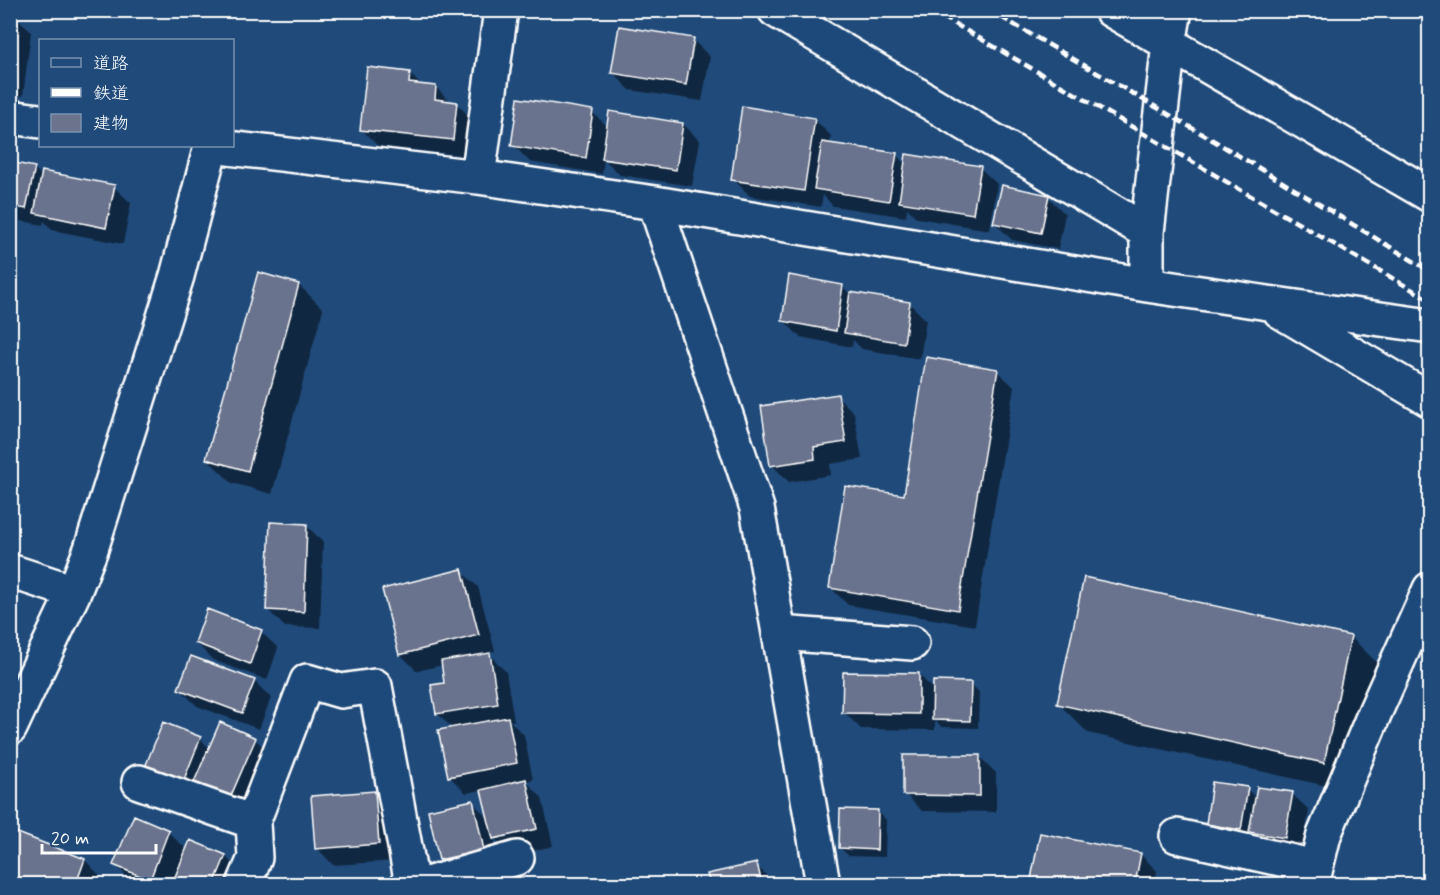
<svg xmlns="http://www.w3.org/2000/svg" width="1440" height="895" font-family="Mynerve,'Klee One',sans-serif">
  <rect width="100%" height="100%" fill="#1f4a7a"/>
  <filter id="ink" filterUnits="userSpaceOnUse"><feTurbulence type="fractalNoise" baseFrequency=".0167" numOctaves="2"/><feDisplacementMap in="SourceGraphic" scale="12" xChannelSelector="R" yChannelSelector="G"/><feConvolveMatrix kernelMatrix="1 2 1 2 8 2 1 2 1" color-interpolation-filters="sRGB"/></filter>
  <g filter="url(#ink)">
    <path fill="#0007" d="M616,10H644L643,16Z
      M10,11L31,32L23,96L10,94Z
      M693,40L710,57L702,101L630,90L613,73Z
      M410,74L422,86L436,87L450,102L456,103L473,120L469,156L378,146L361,129Z
      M592,112L608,127L683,124L700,141L692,186L620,175L604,159L602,174L530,162L513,145Z
      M814,119L831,136L830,144L896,155L906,165L980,168L997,184L990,230L917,218L907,208L906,217L833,206L823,195L821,207L750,196L733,179Z
      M10,163L34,168L43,177L114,187L131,203L123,244L52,230L44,221L43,225L10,219Z
      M1048,197L1065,214L1058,249L1012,240L995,223Z
      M299,285L323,309L272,494L232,483L207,459Z
      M843,287L851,295L909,303L926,320L920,359L862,349L853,340L852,347L800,337L783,320Z
      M997,371L1014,387L975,626L848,605L831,588L905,497Z
      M837,396L854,413L862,459L830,464L831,475L789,482L772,465Z
      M306,525L323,542L320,628L285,627L268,610Z
      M461,571L478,587L495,651L488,653L506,672L514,721H510L524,735L533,780L526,781L542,798L553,846L511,856L494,838L500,866L458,876L441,859L472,802L489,819L482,790L466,793L449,776L453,729L437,713L446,684L443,665L417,671L400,654Z
      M261,632L278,648L267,680L213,660L196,643Z
      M1351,637L1381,667L1354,792L1088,733L1058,703Z
      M918,674L934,690L971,684L979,692L978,728L942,727L935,721V730L861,729L844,712Z
      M254,681L271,698L259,729L197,706L180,689Z
      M220,724L255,739L272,756L247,814L164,784L200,738L210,749Z
      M979,756L996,773V812L922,811L905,794Z
      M1247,789L1256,798L1292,794L1309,810L1302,854L1267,848L1250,831L1249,837L1216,832L1207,823Z
      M375,793L391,810L396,861L333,865L317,848Z
      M878,812L886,820L885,857L849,856L840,848Z
      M135,817L168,832L187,850L225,856L242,873L237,884H140L132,881L115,865Z
      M10,832L85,860L101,877L99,884H10Z
      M1041,834L1140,854L1157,871L1155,884H1031Z
      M756,865L773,882L774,884H711L709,875Z"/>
    <path fill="#6b738d" stroke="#fff" stroke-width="1.5" d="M619,26L694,38L686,85L611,73Z
      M367,67L410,72L409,83L436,86L435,99L457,102L453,140L360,130Z
      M518,98L593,110L586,158L511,146Z
      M742,106L815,118L804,191L731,180Z
      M609,111L683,123L676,170L602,159Z
      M822,142L897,153L889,201L814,189Z
      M906,154L981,166L973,214L899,202Z
      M10,162L35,167L26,209L10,206Z
      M42,171L115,185L106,228L34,213Z
      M1002,185L1049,195L1041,233L993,223Z
      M258,272L299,284L248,471L206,459Z
      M789,275L843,285L836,331L782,321Z
      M850,292L910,302L904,343L844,333Z
      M926,357L998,369L958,610L829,588L845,486L904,495Z
      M838,394L846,442L814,447L815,459L770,466L761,406Z
      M270,522L307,524L304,612L266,610Z
      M462,569L479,635L399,655L382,589Z
      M1084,577L1351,636L1324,763L1057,704Z
      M207,609L262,630L250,664L195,643Z
      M490,653L498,704L436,714L431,685L444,683L441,661Z
      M191,656L255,680L242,713L178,689Z
      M843,672L919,673V714L842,713Z
      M933,681L971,682L970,721L932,720Z
      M508,717L517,763L448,777L438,730Z
      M163,722L201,737L183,782L145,767Z
      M220,722L256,738L230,798L194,782Z
      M903,755H980V796L903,795Z
      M526,779L537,829L493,839L481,790Z
      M1212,782L1248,787L1241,830L1206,824Z
      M1257,787L1293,792L1285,838L1249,832Z
      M375,791L379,844L315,849L311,796Z
      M473,800L484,850L439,860L428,810Z
      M840,809L878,810L877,850L839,848Z
      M134,815L169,830L150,880L113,865Z
      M10,830L85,859L76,884H10Z
      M1040,833L1141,853L1135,884H1030Z
      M190,840L226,855L214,884H172Z
      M757,863L762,884H710L707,874Z"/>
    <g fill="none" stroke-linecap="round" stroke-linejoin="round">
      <defs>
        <path id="minor" d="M775,10L1147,232V285
          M1111,10L1430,195
          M10,117L40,121
          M211,146L478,177L655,203L1147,285L1268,303L1430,326
          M478,177L501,10
          M655,203L757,508L823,884
          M1147,232L1169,44L1175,10
          M1280,311L1430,400
          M10,571L74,592
          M779,633L912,643
          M10,728L74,592L91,549L177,276L211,146
          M139,782L253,822
          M1177,836L1316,867
          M244,884L255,858L253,822L307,681L341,691L375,686L412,884
          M427,884L517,858
          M1312,884L1324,835L1375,712L1430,589"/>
      </defs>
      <use href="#minor" stroke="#fff" stroke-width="38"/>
      <use href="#minor" stroke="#1f4a7a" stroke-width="33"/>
      <path stroke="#fff" stroke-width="4.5" stroke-dasharray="9 4.5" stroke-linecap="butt" d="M931,10L1430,300
        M989,10L1216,142L1430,271"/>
    </g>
  </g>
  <rect width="1440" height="895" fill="none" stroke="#1f4a7a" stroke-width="36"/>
  <rect x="18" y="18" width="1404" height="859" fill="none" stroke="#fff" stroke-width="2" filter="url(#ink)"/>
  <rect x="39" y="39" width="195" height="108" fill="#1f4a7a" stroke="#7992af" stroke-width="1.5"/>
  <rect x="51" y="58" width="30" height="9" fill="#1f4a7a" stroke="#7992af" stroke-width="1.5"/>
  <text x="93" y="69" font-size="18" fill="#ffffff">道路</text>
  <rect x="51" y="88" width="30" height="9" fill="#ffffff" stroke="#7992af" stroke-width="1.5"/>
  <text x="93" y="99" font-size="18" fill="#ffffff">鉄道</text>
  <rect x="51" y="114" width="30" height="18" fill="#6b738d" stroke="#7992af" stroke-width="1.5"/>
  <text x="93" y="129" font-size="18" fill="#ffffff">建物</text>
  <path d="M42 844v9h114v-9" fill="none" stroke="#ffffff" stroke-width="3"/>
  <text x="51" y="844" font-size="18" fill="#ffffff" stroke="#1f4a7a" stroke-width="4.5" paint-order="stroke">20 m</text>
</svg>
